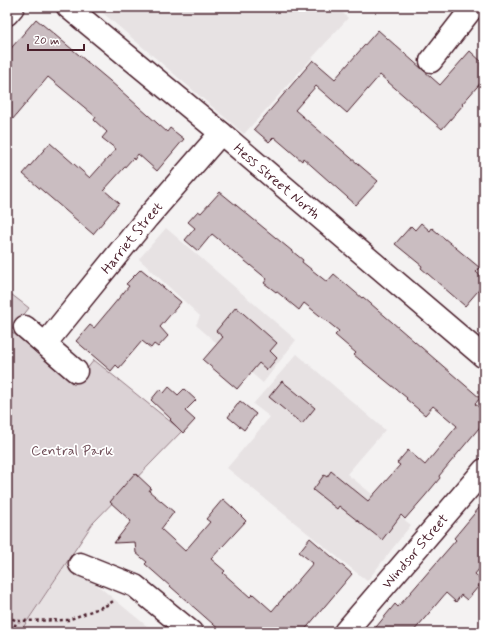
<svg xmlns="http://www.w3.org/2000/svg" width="491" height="639" font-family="Mynerve,sans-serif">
  <rect width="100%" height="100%" fill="#f4f2f2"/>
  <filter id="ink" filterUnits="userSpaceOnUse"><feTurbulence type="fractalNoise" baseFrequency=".025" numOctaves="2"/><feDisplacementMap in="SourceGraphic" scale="8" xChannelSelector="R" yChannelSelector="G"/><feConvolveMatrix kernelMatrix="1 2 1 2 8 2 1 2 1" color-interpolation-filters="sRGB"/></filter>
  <g filter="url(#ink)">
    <path fill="#e7e2e3" d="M96,7H337L348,18L244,134Z
      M166,228L296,340L263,383L196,325L200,316L139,259Z
      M297,354L385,430L347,474L411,525L367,581L227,468L270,417L253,404Z
      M68,561L154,632H21Z"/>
    <path fill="#dbd2d5" stroke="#927880" d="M7,291L29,308L11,331L74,385L94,360L182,431L93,523L20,632H7Z"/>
    <path fill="#cabdc1" stroke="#4a1f2b" d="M36,19L110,81L167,132L170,128L184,139L157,171L138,154L134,160L133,158L104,190L119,203L93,234L23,174L50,143L90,178L116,149L102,138L107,132L94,120L96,117L48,77L7,126V53Z
      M378,30L440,85L470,51L484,64V79L462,104L463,105L442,129L380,75L347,113L316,86L295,110L378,181L356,205L303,158L302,161L274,137L269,142L254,129L313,60L335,79Z
      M220,192L303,260L302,262L327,282L334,274L362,298L363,297L480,398L475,404L484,411V422L439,476L440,478L425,496L405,519L401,515L382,540L339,506L337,509L313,490L324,475L327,477L331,471L368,501L400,465L397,463L408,450L425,465L457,426L433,406L425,415L406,399L407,398L354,355L356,353L335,335L339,331L304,303L299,310L276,291V292L264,283L267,279L212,234L198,251L185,240L195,228L188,222L198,211L201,213Z
      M421,223L430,231L432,228L480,268L476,272L484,279V284L465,306L421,268L422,266L395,244L411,226L415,230Z
      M141,269L181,302L160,327L168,336L158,347L154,344L151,348L142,341L119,368L116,365L111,371L76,341L90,325L94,328L129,286L126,284Z
      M236,307L277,343L270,351L277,358L267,370L259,363L237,389L203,360L223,337L216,331Z
      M282,381L315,408L302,424L269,397Z
      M169,387L178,395L184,389L196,400L185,411L195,420L183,433L170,420L171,419L151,400L160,389L164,393Z
      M240,401L256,414L244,430L228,417Z
      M135,473L151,488L149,491L174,512L161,529L185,551L210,522L206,519L223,499L234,509L246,521L211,559L225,571L223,573L250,597L253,594L272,611L313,563L299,552L310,538L352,574L303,632H222L145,564L147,562L136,553L135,542L114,543L131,521L110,502Z
      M484,502V563L475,574L483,581L467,600L461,595L456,602L446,593L413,632H372L395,604L398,607L456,540L454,538Z"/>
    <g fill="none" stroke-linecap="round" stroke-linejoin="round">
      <defs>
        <g id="minor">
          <path d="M7,14L13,7"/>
          <path d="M431,61L473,7"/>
          <path d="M25,327L76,371"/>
          <path id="s1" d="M45,344L147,218L221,133"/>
          <path d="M80,564L135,586L191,632"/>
          <path id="s2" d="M345,632L484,470"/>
        </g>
        <g id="tertiary">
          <path id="s3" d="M68,7L221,133L484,357"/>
        </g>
      </defs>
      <use href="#minor" stroke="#4a1f2b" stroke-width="25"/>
      <use href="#tertiary" stroke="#4a1f2b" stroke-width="25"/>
      <path stroke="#4a1f2b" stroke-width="2.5" stroke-dasharray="3 3" stroke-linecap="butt" d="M7,616L17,621L68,620L107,605L115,600
        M12,632L17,621"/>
      <use href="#minor" stroke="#fff" stroke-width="22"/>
      <use href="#tertiary" stroke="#fff" stroke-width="22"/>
    </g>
  </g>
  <g text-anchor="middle" stroke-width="3.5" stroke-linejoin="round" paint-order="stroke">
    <g font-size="14" fill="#4a1f2b" stroke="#fff">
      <text dy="5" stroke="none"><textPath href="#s3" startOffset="272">Hess Street North</textPath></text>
      <text dy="5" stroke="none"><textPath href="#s1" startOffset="137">Harriet Street</textPath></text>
      <text dy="5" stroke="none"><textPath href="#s2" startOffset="107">Windsor Street</textPath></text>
    </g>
    <g font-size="14" fill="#6e4c56" stroke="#fff">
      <text x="72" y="455">Central Park</text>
    </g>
  </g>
  <rect width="491" height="639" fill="none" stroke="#fff" stroke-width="24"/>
  <rect x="12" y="12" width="467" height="615" fill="none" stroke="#4a1f2b" stroke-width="1.5" filter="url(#ink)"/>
  <path d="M28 44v6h56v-6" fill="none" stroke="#4a1f2b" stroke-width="2"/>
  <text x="34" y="44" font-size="12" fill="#4a1f2b" stroke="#ffffff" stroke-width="3" paint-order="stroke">20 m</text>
</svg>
